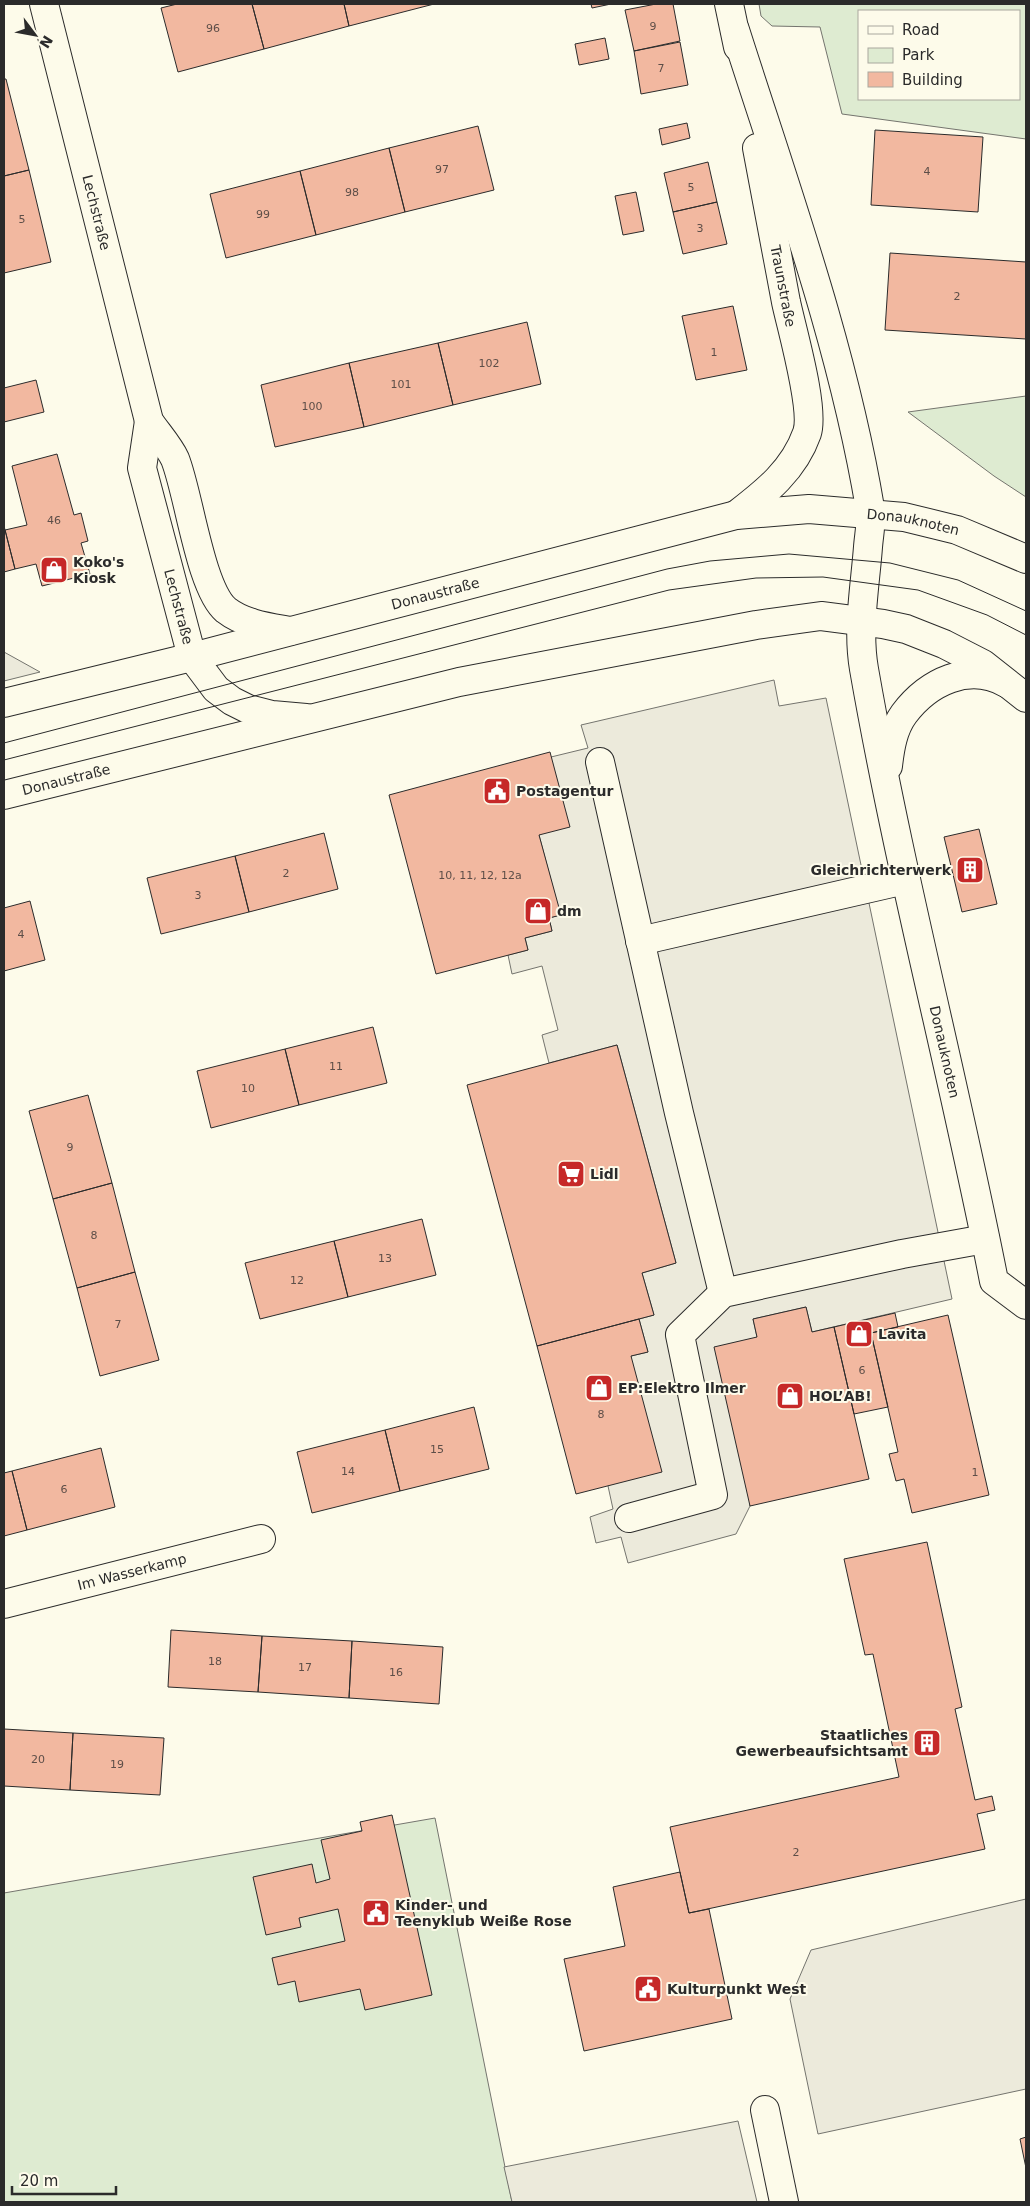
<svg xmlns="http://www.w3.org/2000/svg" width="1030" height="2206" font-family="'DejaVu Sans',sans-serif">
  <rect width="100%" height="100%" fill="#fdfbea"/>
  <path fill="#deebd1" stroke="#74746e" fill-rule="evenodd" d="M759,4H1026V139L842,114L820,27L772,26L761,16ZM859,11H1019V99H859Z
    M1026,396V497L994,476L908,412Z
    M435,1818L512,2202H4V1893Z"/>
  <path fill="#eceadb" stroke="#74746e" d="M4,652L40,672L4,681Z
    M774,680L779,706L826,698L952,1299L812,1332L806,1307L753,1319L757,1337L750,1506L736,1534L628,1563L621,1537L596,1543L590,1517L613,1509L608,1486L631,1356L648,1352L639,1319L654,1315L642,1273L676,1263L617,1045L549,1063L542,1035L558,1030L542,966L512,974L508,955L528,950L525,938L552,931L549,918L560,915L539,835L551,757L588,748L581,725Z
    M1026,1899V2089L818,2134L790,1999L811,1950Z
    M738,2121L757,2202H512L504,2167Z"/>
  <path fill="#f2b8a0" stroke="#2b2b2b" d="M177,4H252L264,49L178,72L161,8Z
    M252,4H344L349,26L264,49Z
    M344,4H434L349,26Z
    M591,4H611L592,8Z
    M656,4H673L680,41L634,51L625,10Z
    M605,38L609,59L579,65L575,44Z
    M680,42L688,85L641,94L634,51Z
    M4,79H6L29,170L4,176Z
    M687,123L690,138L662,145L659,129Z
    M478,126L494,190L405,212L389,148Z
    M875,130L983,137L978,212L871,205Z
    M389,148L405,212L316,235L300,171Z
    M708,162L717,202L673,212L664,173Z
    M29,170L51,262L4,273V176Z
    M300,171L316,235L226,258L210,194Z
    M636,192L644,231L623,235L615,196Z
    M717,202L727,244L683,254L673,212Z
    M890,253L1026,262V339L885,330Z
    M733,306L747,370L696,380L682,316Z
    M527,322L541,384L453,405L438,343Z
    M438,343L453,405L364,427L349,363Z
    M349,363L364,427L275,447L261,385Z
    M36,380L44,412L4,422V388Z
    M57,454L74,515L81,513L88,541L81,543L90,574L42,586L36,564L15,569L5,530L27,525L12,466Z
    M4,526L15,569L4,572Z
    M550,752L570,827L539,835L561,915L549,918L552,931L525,938L528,950L436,974L389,795Z
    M979,829L997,904L962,912L944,837Z
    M324,833L338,889L249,912L235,856Z
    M235,856L249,912L161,934L147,878Z
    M30,901L45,960L4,971V908Z
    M373,1027L387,1083L299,1105L285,1049Z
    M617,1045L676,1263L642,1273L654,1315L537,1346L467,1085Z
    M285,1049L299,1105L211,1128L197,1071Z
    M88,1095L112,1183L53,1199L29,1111Z
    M112,1183L135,1272L77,1288L53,1199Z
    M422,1219L436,1275L348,1297L334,1241Z
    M334,1241L348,1297L260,1319L245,1263Z
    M135,1272L159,1360L100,1376L77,1288Z
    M806,1307L812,1332L834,1327L869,1479L750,1506L714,1347L757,1337L753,1319Z
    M895,1313L898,1327L871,1333L888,1407L854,1414L834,1327Z
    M948,1315L989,1495L912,1513L904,1479L896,1481L889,1454L898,1452L871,1333Z
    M639,1319L648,1352L631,1356L662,1472L576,1494L537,1346Z
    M474,1407L489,1469L400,1491L385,1430Z
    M385,1430L400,1491L312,1513L297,1452Z
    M101,1448L115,1507L27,1530L12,1471Z
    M12,1471L27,1530L4,1536V1473Z
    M927,1542L962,1707L955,1709L975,1800L992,1796L995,1810L977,1814L985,1849L689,1913L670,1827L899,1777L873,1654L865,1655L844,1559Z
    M171,1630L262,1636L258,1692L168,1687Z
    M262,1636L352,1641L349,1698L258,1692Z
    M352,1641L443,1647L439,1704L349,1698Z
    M4,1729L73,1733L70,1790L4,1786Z
    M73,1733L164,1738L160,1795L70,1790Z
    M392,1815L432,1995L365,2010L360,1989L299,2002L295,1981L278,1985L272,1958L345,1941L338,1909L299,1918L301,1927L266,1935L253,1877L312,1864L316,1883L330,1879L321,1840L362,1831L360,1822Z
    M680,1872L689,1913L709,1909L732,2019L584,2051L564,1959L625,1946L613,1887Z
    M1026,2137V2168L1020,2139Z"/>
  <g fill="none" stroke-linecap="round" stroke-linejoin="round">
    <defs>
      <g id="minor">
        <path id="s1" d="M44,4L149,421C157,433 169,446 175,459C189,494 200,588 226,610C244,624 268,627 290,631"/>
        <path d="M729,4L738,47"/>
        <path id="s2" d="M735,30C785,187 843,346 870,508C872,521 869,534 868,547C865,587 857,629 864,669C900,875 954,1077 994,1281L1026,1305"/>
        <path id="s3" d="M149,421L142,468L192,657L216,689L232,701L248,709L272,715L306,718"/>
        <path d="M736,515C766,492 794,470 807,433C815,409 792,330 786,302C776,251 767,199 757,148"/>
        <path d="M600,762L679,1113L723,1293"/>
        <path d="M888,766C890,748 893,729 904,714C928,682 969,662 1006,683"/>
        <path d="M640,941L905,880"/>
        <path d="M629,1518L713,1495L680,1335L723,1293L902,1254L985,1239"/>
        <path id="s4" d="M4,1604L261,1539"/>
        <path d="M765,2110L784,2202"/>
      </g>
      <g id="major">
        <path id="s5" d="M4,703L192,657L736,515L809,509L904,517L957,530L1026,559"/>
        <path id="s6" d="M4,795L459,682L756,625L821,616L883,624L906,629L944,644L983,664L1026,698"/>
      </g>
    </defs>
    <use href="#minor" stroke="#2b2b2b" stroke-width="30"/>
    <use href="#major" stroke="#2b2b2b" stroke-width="30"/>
    <use href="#minor" stroke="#fdfbea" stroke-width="28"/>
    <use href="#major" stroke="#fdfbea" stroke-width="28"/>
    <path stroke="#2b2b2b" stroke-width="1" d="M4,743L667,569L710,561L789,554L890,563L958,580L1026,611
      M4,760L669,590L756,578L823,577L918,590L987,615L1026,635"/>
  </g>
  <defs>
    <symbol id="shop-square" viewBox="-11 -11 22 22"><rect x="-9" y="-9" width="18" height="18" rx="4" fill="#c62828" stroke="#fdfbea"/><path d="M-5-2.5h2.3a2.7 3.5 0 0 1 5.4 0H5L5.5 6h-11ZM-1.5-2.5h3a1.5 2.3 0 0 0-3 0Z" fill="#fff"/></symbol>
    <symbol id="civic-square" viewBox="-11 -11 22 22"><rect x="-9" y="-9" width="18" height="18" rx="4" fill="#c62828" stroke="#fdfbea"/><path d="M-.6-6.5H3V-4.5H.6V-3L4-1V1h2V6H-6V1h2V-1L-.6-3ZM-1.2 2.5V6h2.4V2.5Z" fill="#fff"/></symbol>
    <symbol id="building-square" viewBox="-11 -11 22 22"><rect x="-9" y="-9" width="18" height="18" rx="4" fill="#c62828" stroke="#fdfbea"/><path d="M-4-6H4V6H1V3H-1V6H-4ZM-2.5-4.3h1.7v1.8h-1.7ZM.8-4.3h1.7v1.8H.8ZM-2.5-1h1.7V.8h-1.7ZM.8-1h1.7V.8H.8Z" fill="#fff"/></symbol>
    <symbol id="supermarket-square" viewBox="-11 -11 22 22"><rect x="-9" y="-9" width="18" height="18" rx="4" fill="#c62828" stroke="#fdfbea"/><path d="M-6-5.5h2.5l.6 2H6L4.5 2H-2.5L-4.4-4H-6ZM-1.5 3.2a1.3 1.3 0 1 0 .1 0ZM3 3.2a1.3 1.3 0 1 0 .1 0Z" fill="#fff"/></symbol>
  </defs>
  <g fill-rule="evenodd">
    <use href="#shop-square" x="38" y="554" width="32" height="32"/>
    <use href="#civic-square" x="481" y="775" width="32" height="32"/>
    <use href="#building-square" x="954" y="854" width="32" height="32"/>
    <use href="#shop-square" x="522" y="895" width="32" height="32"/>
    <use href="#supermarket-square" x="555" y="1158" width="32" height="32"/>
    <use href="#shop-square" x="843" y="1318" width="32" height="32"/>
    <use href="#shop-square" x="583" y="1372" width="32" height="32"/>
    <use href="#shop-square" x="774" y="1380" width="32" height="32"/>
    <use href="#building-square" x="911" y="1727" width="32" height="32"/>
    <use href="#civic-square" x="360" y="1897" width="32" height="32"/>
    <use href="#civic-square" x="632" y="1973" width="32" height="32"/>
  </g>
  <g text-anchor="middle" stroke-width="4" stroke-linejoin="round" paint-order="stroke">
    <g font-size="11" fill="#5d4e48">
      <text x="653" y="30">9</text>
      <text x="213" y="32">96</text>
      <text x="661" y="72">7</text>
      <text x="442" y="173">97</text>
      <text x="927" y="175">4</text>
      <text x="691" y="191">5</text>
      <text x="352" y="196">98</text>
      <text x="263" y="218">99</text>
      <text x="22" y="223">5</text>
      <text x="700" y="232">3</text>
      <text x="957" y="300">2</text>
      <text x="714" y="356">1</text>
      <text x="489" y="367">102</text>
      <text x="401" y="388">101</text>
      <text x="312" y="410">100</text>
      <text x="54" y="524">46</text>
      <text x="286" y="877">2</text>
      <text x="480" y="879">10, 11, 12, 12a</text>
      <text x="198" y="899">3</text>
      <text x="21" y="938">4</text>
      <text x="336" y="1070">11</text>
      <text x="248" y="1092">10</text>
      <text x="70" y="1151">9</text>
      <text x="94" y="1239">8</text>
      <text x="385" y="1262">13</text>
      <text x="297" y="1284">12</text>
      <text x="118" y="1328">7</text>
      <text x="862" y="1374">6</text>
      <text x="601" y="1418">8</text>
      <text x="437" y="1453">15</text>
      <text x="348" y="1475">14</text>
      <text x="975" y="1476">1</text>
      <text x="64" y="1493">6</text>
      <text x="215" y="1665">18</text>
      <text x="305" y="1671">17</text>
      <text x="396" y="1676">16</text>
      <text x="38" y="1763">20</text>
      <text x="117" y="1768">19</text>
      <text x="796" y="1856">2</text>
    </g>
    <g font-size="14" fill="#2b2b2b" stroke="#fdfbea">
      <text dy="5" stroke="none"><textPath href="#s1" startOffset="215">Lechstraße</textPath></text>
      <text transform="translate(783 286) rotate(79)" y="5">Traunstraße</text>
      <text dy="5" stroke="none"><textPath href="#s5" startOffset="934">Donauknoten</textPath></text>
      <text dy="5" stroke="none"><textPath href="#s5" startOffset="445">Donaustraße</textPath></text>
      <text dy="5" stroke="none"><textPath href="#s3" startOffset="191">Lechstraße</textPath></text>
      <text dy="5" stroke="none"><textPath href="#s6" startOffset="64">Donaustraße</textPath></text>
      <text dy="5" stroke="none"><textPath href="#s2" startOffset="1050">Donauknoten</textPath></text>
      <text dy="5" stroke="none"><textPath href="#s4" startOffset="132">Im Wasserkamp</textPath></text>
    </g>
    <g font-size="14" font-weight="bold" fill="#2b2b2b" stroke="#fdfbea" text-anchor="start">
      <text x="73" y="567">Koko's<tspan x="73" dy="16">Kiosk</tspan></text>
      <text x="516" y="796">Postagentur</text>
      <text x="951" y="875" text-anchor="end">Gleichrichterwerk</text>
      <text x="557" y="916">dm</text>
      <text x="590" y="1179">Lidl</text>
      <text x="878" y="1339">Lavita</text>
      <text x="618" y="1393">EP:Elektro Ilmer</text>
      <text x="809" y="1401">HOL’AB!</text>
      <text x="908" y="1740" text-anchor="end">Staatliches<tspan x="908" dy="16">Gewerbeaufsichtsamt</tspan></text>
      <text x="395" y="1910">Kinder- und<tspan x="395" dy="16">Teenyklub Weiße Rose</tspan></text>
      <text x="667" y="1994">Kulturpunkt West</text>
    </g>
  </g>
  <rect width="1030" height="2206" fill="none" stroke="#2b2b2b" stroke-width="10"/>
  <rect x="858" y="10" width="162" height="90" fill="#fdfbea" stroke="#a9a89e"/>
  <rect x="868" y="26" width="25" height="8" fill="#fdfbea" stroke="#a9a89e"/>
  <text x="902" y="35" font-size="15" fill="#2b2b2b">Road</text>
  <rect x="868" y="48" width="25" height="15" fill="#deebd1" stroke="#a9a89e"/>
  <text x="902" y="60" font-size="15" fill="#2b2b2b">Park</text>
  <rect x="868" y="72" width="25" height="15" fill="#f2b8a0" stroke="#a9a89e"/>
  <text x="902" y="85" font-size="15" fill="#2b2b2b">Building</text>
  <g transform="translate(35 35) rotate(122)" stroke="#fdfbea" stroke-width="4" paint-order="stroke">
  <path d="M0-4L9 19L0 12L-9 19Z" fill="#2b2b2b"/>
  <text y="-8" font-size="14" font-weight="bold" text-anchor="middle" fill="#2b2b2b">N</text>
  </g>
  <path d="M12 2186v8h104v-8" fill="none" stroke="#2b2b2b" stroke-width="2.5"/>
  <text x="20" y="2186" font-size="15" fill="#2b2b2b" stroke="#fdfbea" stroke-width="4" paint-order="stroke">20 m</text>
</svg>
